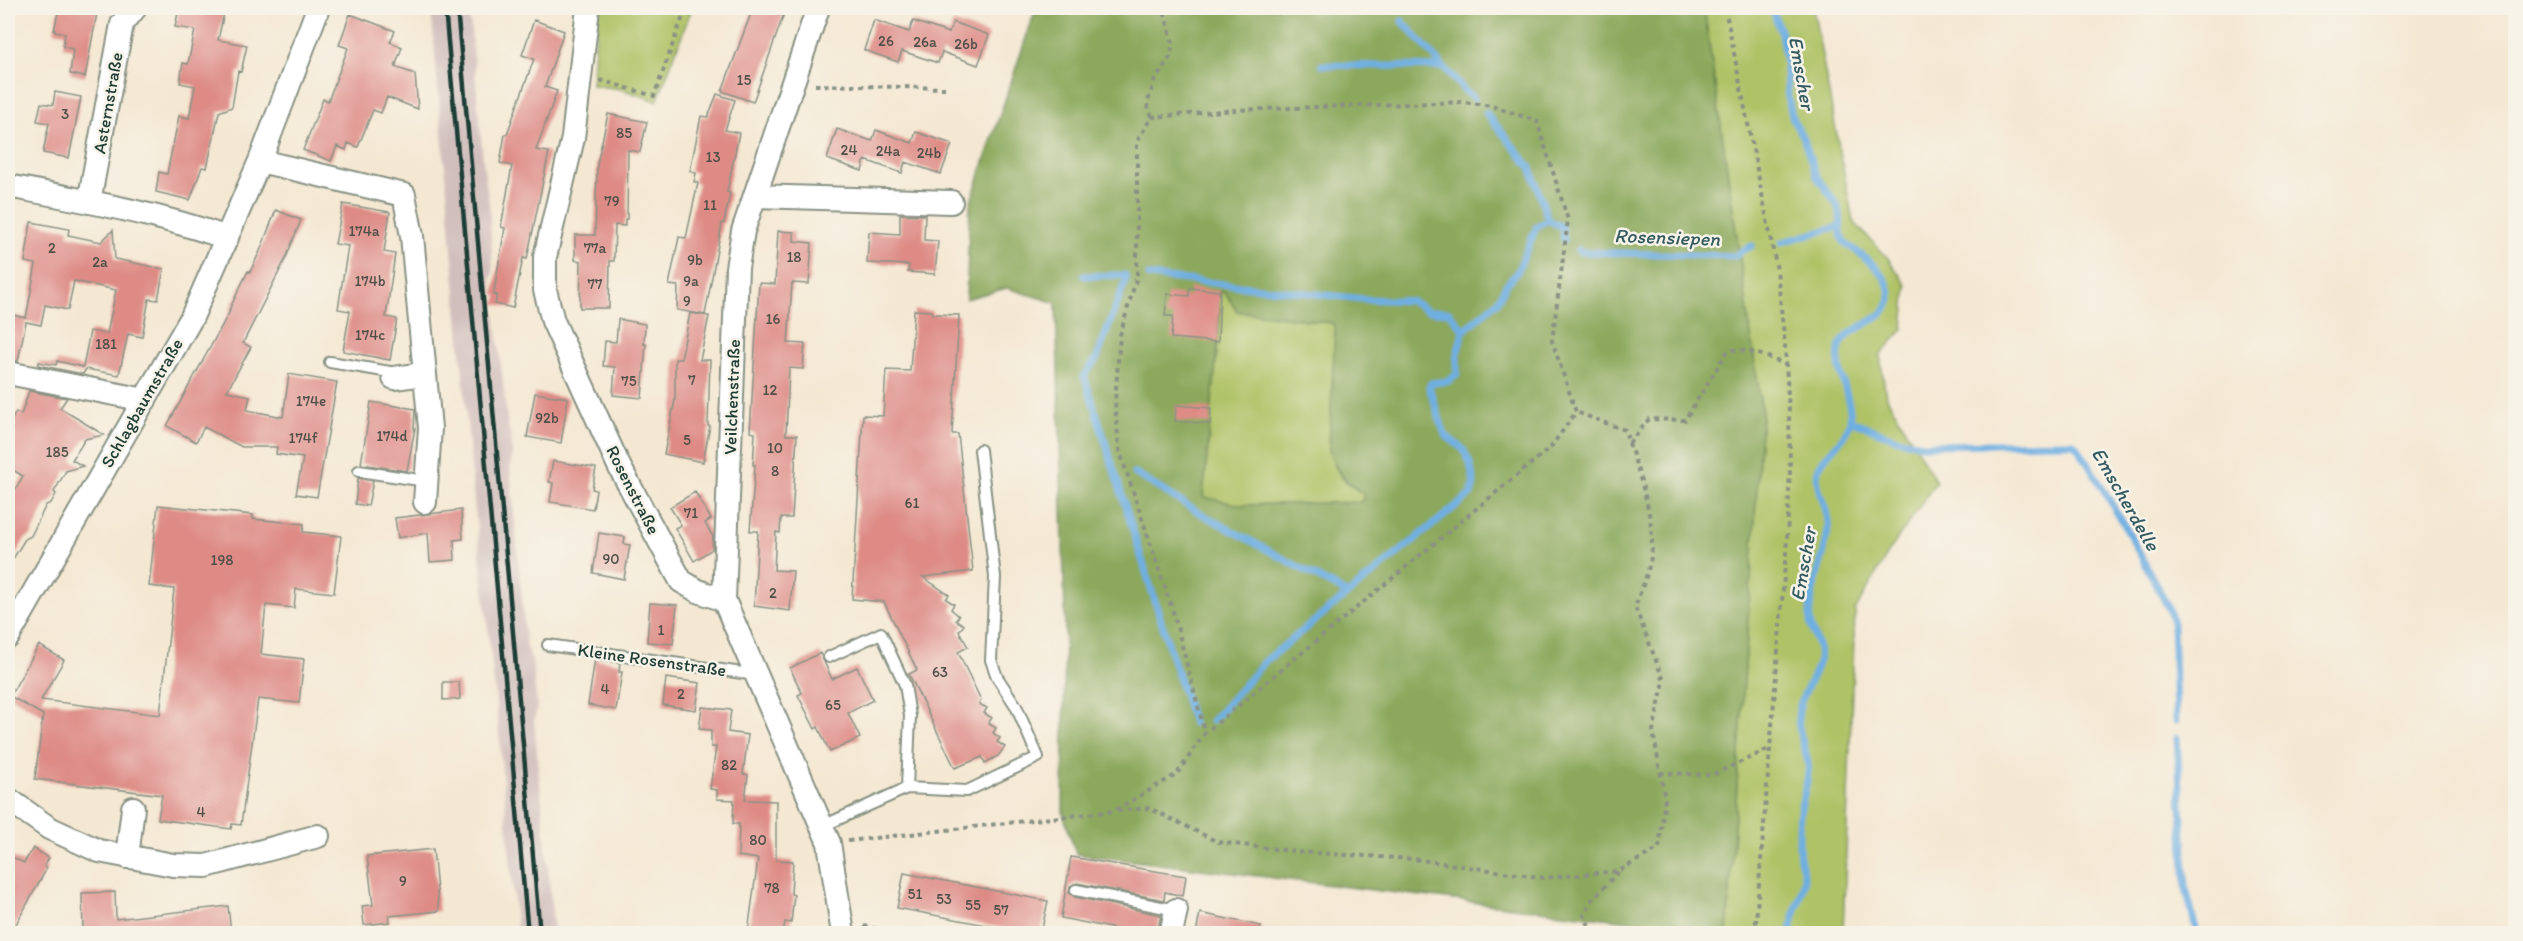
<svg xmlns="http://www.w3.org/2000/svg" width="2523" height="941" font-family="Itim,sans-serif">
  <rect width="100%" height="100%" fill="#f7f3e8"/>
  <filter id="ink" filterUnits="userSpaceOnUse"><feTurbulence type="fractalNoise" baseFrequency=".0167" numOctaves="2"/><feDisplacementMap in="SourceGraphic" scale="12" xChannelSelector="R" yChannelSelector="G"/><feConvolveMatrix kernelMatrix="1 2 1 2 8 2 1 2 1" color-interpolation-filters="sRGB"/></filter>
  <filter id="wash" filterUnits="userSpaceOnUse"><feTurbulence type="fractalNoise" baseFrequency=".008" numOctaves="4" result="noise"/><feDisplacementMap in="SourceGraphic" scale="24" xChannelSelector="R" yChannelSelector="G"/><feGaussianBlur stdDeviation="1.35" result="paint"/><feColorMatrix in="noise" values="0 0 0 0 0 0 0 0 0 0 0 0 0 0 0 0 0 1.4 0 .05"/><feComposite in="paint" operator="in"/></filter>
  <g filter="url(#wash)">
    <rect width="100%" height="100%" fill="#f4e8d3"/>
    <path fill="#d1bfbd" d="M431,8H469L484,170L489,202L493,273L491,279L508,427L511,436L512,454L510,468L526,647L532,661L537,708L534,721L554,933H517L496,702L474,501Z"/>
    <path fill="#afc266" stroke="#67804d" stroke-width="1.5" d="M598,8H692L657,101L621,89L592,85Z
      M1704,8H1813L1853,221L1887,257L1907,286L1903,329L1880,356L1886,396L1936,482L1888,553L1855,611L1843,933H1727L1762,413Z
      M1220,291L1225,292L1237,311L1332,323L1335,328L1334,465L1343,479L1364,495L1361,503L1240,505L1203,497L1221,308L1219,307Z"/>
    <path fill="#8ba85b" stroke="#557248" stroke-width="1.5" fill-rule="evenodd" d="M1036,8H1704L1762,413L1727,933L1076,854L1063,813L1065,614L1056,303L1007,288L966,299L970,204ZM1221,291L1225,292L1237,311L1332,323L1335,327L1329,450C1335,472 1346,481 1364,495L1361,502L1240,505L1203,497L1221,308L1219,307Z"/>
    <g fill="none" stroke-linecap="round" stroke-linejoin="round">
      <path stroke="#6eafe2" stroke-width="7" d="M1772,8L1781,34L1785,57L1788,98L1793,120L1803,138L1817,177L1836,203L1840,213L1841,235L1844,242C1861,255 1890,272 1890,296C1890,324 1843,324 1839,350C1835,373 1856,405 1849,426C1843,443 1824,453 1818,470C1813,488 1830,508 1828,527C1826,559 1808,589 1810,621C1811,634 1822,645 1819,660C1814,680 1798,697 1798,720C1799,735 1806,749 1808,764C1810,780 1802,797 1800,813C1799,828 1798,844 1800,859C1801,864 1804,870 1804,876C1804,896 1791,913 1791,934
        M1402,21L1465,91L1474,98
        M1322,65L1443,67
        M1486,113L1531,168L1548,220
        M1782,242L1840,226
        M1579,250L1581,252L1735,256L1743,250L1752,246
        M1084,276L1125,275L1126,279L1097,358L1084,376L1094,406
        M1149,276L1363,299L1411,301L1428,311L1449,312L1460,326L1466,329
        M1096,412L1193,723
        M1850,420L1894,438L1922,445L2065,443H2073L2079,449L2126,528L2170,611L2173,623L2176,721
        M1134,473L1198,512L1348,594
        M1212,721L1264,662L1471,494L1474,483L1470,463L1463,449L1445,435L1429,387L1431,383L1449,381L1457,374V355L1463,331L1497,302L1506,285L1517,272L1537,226L1548,220L1562,227L1564,240
        M2177,738L2186,888L2197,934"/>
    </g>
    <g id="blocks">
      <path fill="#de8b86" d="M59,8H98L85,77L70,74L73,49L63,47L65,33L54,31Z
        M179,8H225L218,40L247,45L241,72L238,71L232,107L219,112L207,168L202,167L190,200L156,192L159,172L167,174L179,116L189,118L195,86L180,83L183,63L188,64L195,30L175,27Z
        M753,8H786L753,102L722,91Z
        M350,14L395,31L390,42L402,47L395,67L415,74L418,109L387,97L381,113L373,110L358,147L348,143L346,150L337,146L331,161L303,150L323,99L328,101L348,48L339,45Z
        M534,20L564,31L545,87L557,91L536,150L549,152L527,259L523,258L513,308L495,304L497,295H494L495,285L505,228L501,227L512,166L500,163L505,134H507L534,59L522,55Z
        M874,20L909,32L913,21L949,33L953,22L989,35L978,65L942,52L938,63L902,51L898,62L864,50Z
        M55,92L81,97L69,158L43,153L49,123L37,121L41,103L53,105Z
        M717,94L735,100L725,130L739,133L727,192L730,193L724,223H722L705,315L677,310L678,286L669,285L679,237L686,238L698,183L694,182L696,173L690,171L701,116L708,117Z
        M608,114L647,122L640,152L628,150L627,219H625V226L615,225L614,261H610L609,308H580L581,261L575,260V235H595L597,164Z
        M837,129L872,141L876,130L912,143L916,132L952,144L941,174L905,162L902,173L865,160L862,171L827,159Z
        M343,204L390,212L384,252L395,254L386,317L397,319L390,360L343,351L350,311L338,309L348,246L335,244Z
        M276,210L301,220L286,258L243,343L251,347L227,391L250,396L247,410L283,417L289,374L337,382L317,497L296,494L303,458L276,454L277,447H242L204,427L196,442L167,426L230,311L229,310L248,271L250,272L260,251Z
        M900,214L925,215L924,240L938,241L935,274L908,272L909,265L867,263L869,232L900,234Z
        M31,222L69,229L68,235L101,242L113,230L115,259L164,269L158,300L149,299L142,337L128,334L119,375L86,369L83,374L38,365L39,362L56,365L57,361L83,367L90,331L107,334L116,290L74,281L68,310L45,305L41,325L26,322L18,361L8,360V314L26,318L36,264L25,262Z
        M778,231L794,232V241L812,243L809,284L792,283L788,343L805,344L803,369L789,368L786,435H797L792,518H781L780,533L776,532L774,570L793,571L790,611L754,606L758,531H750L755,465H753L755,433L750,432L759,283L775,284Z
        M1190,288L1220,291L1218,342L1171,338L1173,316H1165L1167,294L1189,296Z
        M914,310L932,311V314L959,315L952,434H958L973,571L923,577L949,595L946,599L954,604L951,609L959,616L956,620L964,625L959,631L968,647L958,652L981,700L979,704L987,708L984,713L992,718L988,723L996,728L993,733L1000,738L997,742L1005,747L998,756L985,763L982,757L955,768L909,674L917,670L884,602L852,599L863,415L883,416L886,370L910,371Z
        M690,313L709,316L700,360H710L708,426H710L703,462L664,454L675,400V359H681Z
        M618,319L645,324L644,344H646L642,398L613,395L615,367L603,366L605,341L616,342Z
        M29,391L67,398L60,408L104,435L85,439L72,460L83,466L66,471L54,492L56,494L51,503L46,505L31,536L25,539L8,567V502L23,476L8,467V426L16,412L21,415Z
        M535,393L568,398L561,443L527,437Z
        M371,402L415,409L414,428H415L407,471L361,464Z
        M1176,405L1211,408L1210,424L1175,421Z
        M553,461L596,468L592,489L596,490L593,509L550,502L553,483L549,482Z
        M358,478L373,481L368,506L355,504Z
        M695,492L711,519L705,523L713,537L712,549L694,561L675,528L681,525L670,507Z
        M158,505L253,515V519L304,524L303,532L341,536L334,593L296,589L294,608L266,605L261,654L304,659L299,703L258,699L241,825L232,824L231,829L158,819L162,795L35,779L43,715L10,696L39,645L64,660L41,700L160,715L174,589L149,586Z
        M461,510L463,539L454,540L455,560L430,562L428,533L398,538L395,518Z
        M599,533L625,537L624,544L630,545L624,579L593,573Z
        M650,603L677,605L673,644L647,642Z
        M820,653L832,679L857,667L873,700L848,713L860,738L830,752L818,727L815,729L798,695L802,693L790,668Z
        M595,659L620,663L619,672H622L616,710L588,705Z
        M666,678L700,683L696,710L663,705Z
        M443,682H459L460,699L443,700Z
        M702,707L731,710L728,732L748,735L743,774L748,775L745,800L776,801V860L793,861L791,894L794,895L791,923L785,922L783,933L748,932L758,859L738,856L739,824H733L734,800L717,799V790L710,789L716,747H711V730L699,729Z
        M33,848L49,858L44,866L47,868L11,933H8V855L24,863Z
        M433,849L439,911L389,916L390,922L364,925L362,906L373,905L367,856Z
        M1071,857L1186,876L1183,896L1165,892L1164,900L1077,883L1070,886L1069,893L1075,897L1161,915L1157,933H1136L1061,918Z
        M904,873L1048,901L1041,933H1028L897,908Z
        M115,892L116,919L228,906L231,933H83L82,893Z
        M1200,913L1261,926L1260,933H1196Z"/>
    </g>
  </g>
  <g filter="url(#ink)">
    <use href="#blocks" fill-opacity="0" stroke="#8a9284" stroke-width="1.5"/>
    <g fill="none" stroke-linecap="round" stroke-linejoin="round">
      <defs>
        <path id="service" d="M330,362L390,372L394,378
          M359,471L426,481
          M548,645L756,675
          M829,657L881,633L905,685L910,716L907,788
          M823,826L907,788L967,791L1038,757L1016,706L997,677L991,660L995,577L980,450
          M1076,890L1176,910"/>
        <path id="minor" d="M588,8L573,138L545,257V290L553,321L619,466L681,581L698,591L724,600
          M818,8L743,231L737,268L724,600L829,843L843,934
          M260,161L404,195L412,236L430,428L425,502
          M8,186C81,200 156,213 227,238
          M755,196L951,202
          M89,202L122,24L135,8
          M8,373L145,400
          M394,378L425,374
          M8,637L192,317L260,161L318,8
          M8,799L49,828L99,851L173,865L206,866L318,836
          M127,857L133,808
          M1171,934L1176,910"/>
      </defs>
      <use href="#service" stroke="#8a9284" stroke-width="14"/>
      <use href="#minor" stroke="#8a9284" stroke-width="26"/>
      <path stroke="#8a9284" stroke-width="4" stroke-dasharray="4.5 4.5" stroke-linecap="butt" d="M1725,8L1777,270L1785,346L1789,412L1790,469L1787,540L1755,934
        M600,80L654,96L686,8
        M815,85L945,88
        M1152,117L1147,104L1154,82L1170,57L1173,43L1163,8
        M1629,443L1649,419L1685,420L1728,350C1749,349 1767,356 1786,365
        M1660,773L1712,775L1771,748
        M1118,811L1149,808L1218,842L1299,852L1414,859L1544,878L1619,871L1659,848L1665,799L1653,731L1664,681L1635,607C1640,592 1647,577 1650,562C1659,524 1636,467 1625,430L1576,412
        M848,841L1114,811L1177,774L1205,733L1174,615L1119,449L1115,402L1120,335L1137,276V141L1152,117L1235,110L1464,102L1492,106L1537,121L1568,220L1552,341L1576,412L1551,447L1205,733
        M864,926L901,934
        M1593,934L1584,915L1593,899L1619,871"/>
      <use href="#service" stroke="#fff" stroke-width="10"/>
      <use href="#minor" stroke="#fff" stroke-width="22"/>
      <path stroke="#1f3d34" stroke-width="4.5" d="M445,8L528,934
        M457,8L540,934"/>
    </g>
  </g>
  <g text-anchor="middle" stroke-width="5" stroke-linejoin="round" paint-order="stroke">
    <g font-size="15" fill="#4f5048">
      <text x="886" y="46">26</text>
      <text x="925" y="47">26a</text>
      <text x="966" y="49">26b</text>
      <text x="744" y="85">15</text>
      <text x="65" y="119">3</text>
      <text x="624" y="138">85</text>
      <text x="849" y="155">24</text>
      <text x="888" y="156">24a</text>
      <text x="929" y="158">24b</text>
      <text x="713" y="162">13</text>
      <text x="612" y="206">79</text>
      <text x="710" y="210">11</text>
      <text x="364" y="236">174a</text>
      <text x="52" y="253">2</text>
      <text x="595" y="253">77a</text>
      <text x="794" y="262">18</text>
      <text x="695" y="265">9b</text>
      <text x="100" y="267">2a</text>
      <text x="370" y="286">174b</text>
      <text x="691" y="286">9a</text>
      <text x="595" y="289">77</text>
      <text x="687" y="306">9</text>
      <text x="773" y="324">16</text>
      <text x="370" y="340">174c</text>
      <text x="106" y="349">181</text>
      <text x="692" y="385">7</text>
      <text x="629" y="386">75</text>
      <text x="770" y="395">12</text>
      <text x="311" y="406">174e</text>
      <text x="547" y="423">92b</text>
      <text x="392" y="441">174d</text>
      <text x="303" y="443">174f</text>
      <text x="687" y="445">5</text>
      <text x="775" y="453">10</text>
      <text x="57" y="457">185</text>
      <text x="775" y="476">8</text>
      <text x="912" y="508">61</text>
      <text x="691" y="518">71</text>
      <text x="611" y="564">90</text>
      <text x="222" y="565">198</text>
      <text x="773" y="598">2</text>
      <text x="661" y="635">1</text>
      <text x="940" y="677">63</text>
      <text x="605" y="694">4</text>
      <text x="681" y="699">2</text>
      <text x="833" y="710">65</text>
      <text x="729" y="770">82</text>
      <text x="201" y="817">4</text>
      <text x="758" y="845">80</text>
      <text x="403" y="886">9</text>
      <text x="772" y="893">78</text>
      <text x="915" y="899">51</text>
      <text x="944" y="904">53</text>
      <text x="973" y="910">55</text>
      <text x="1001" y="915">57</text>
    </g>
    <g font-size="18" fill="#1f3d34" stroke="#f7f3e8">
      <text transform="translate(108 103) rotate(-80)" y="6">Asternstraße</text>
      <text transform="translate(732 397) rotate(-88)" y="6">Veilchenstraße</text>
      <text transform="translate(142 403) rotate(-60)" y="6">Schlagbaumstraße</text>
      <text transform="translate(633 490) rotate(63)" y="6">Rosenstraße</text>
      <text transform="translate(652 660) rotate(8)" y="6">Kleine Rosenstraße</text>
    </g>
    <g font-size="20" font-style="italic" fill="#335a60" stroke="#f7f3e8">
      <text transform="translate(1802 73) rotate(80)" y="7">Emscher</text>
      <text transform="translate(1667 237) rotate(2)" y="7">Rosensiepen</text>
      <text transform="translate(2126 499) rotate(60)" y="7">Emscherdelle</text>
      <text transform="translate(1803 564) rotate(-80)" y="7">Emscher</text>
    </g>
  </g>
  <rect width="2523" height="941" fill="none" stroke="#f7f3e8" stroke-width="30"/>
</svg>
